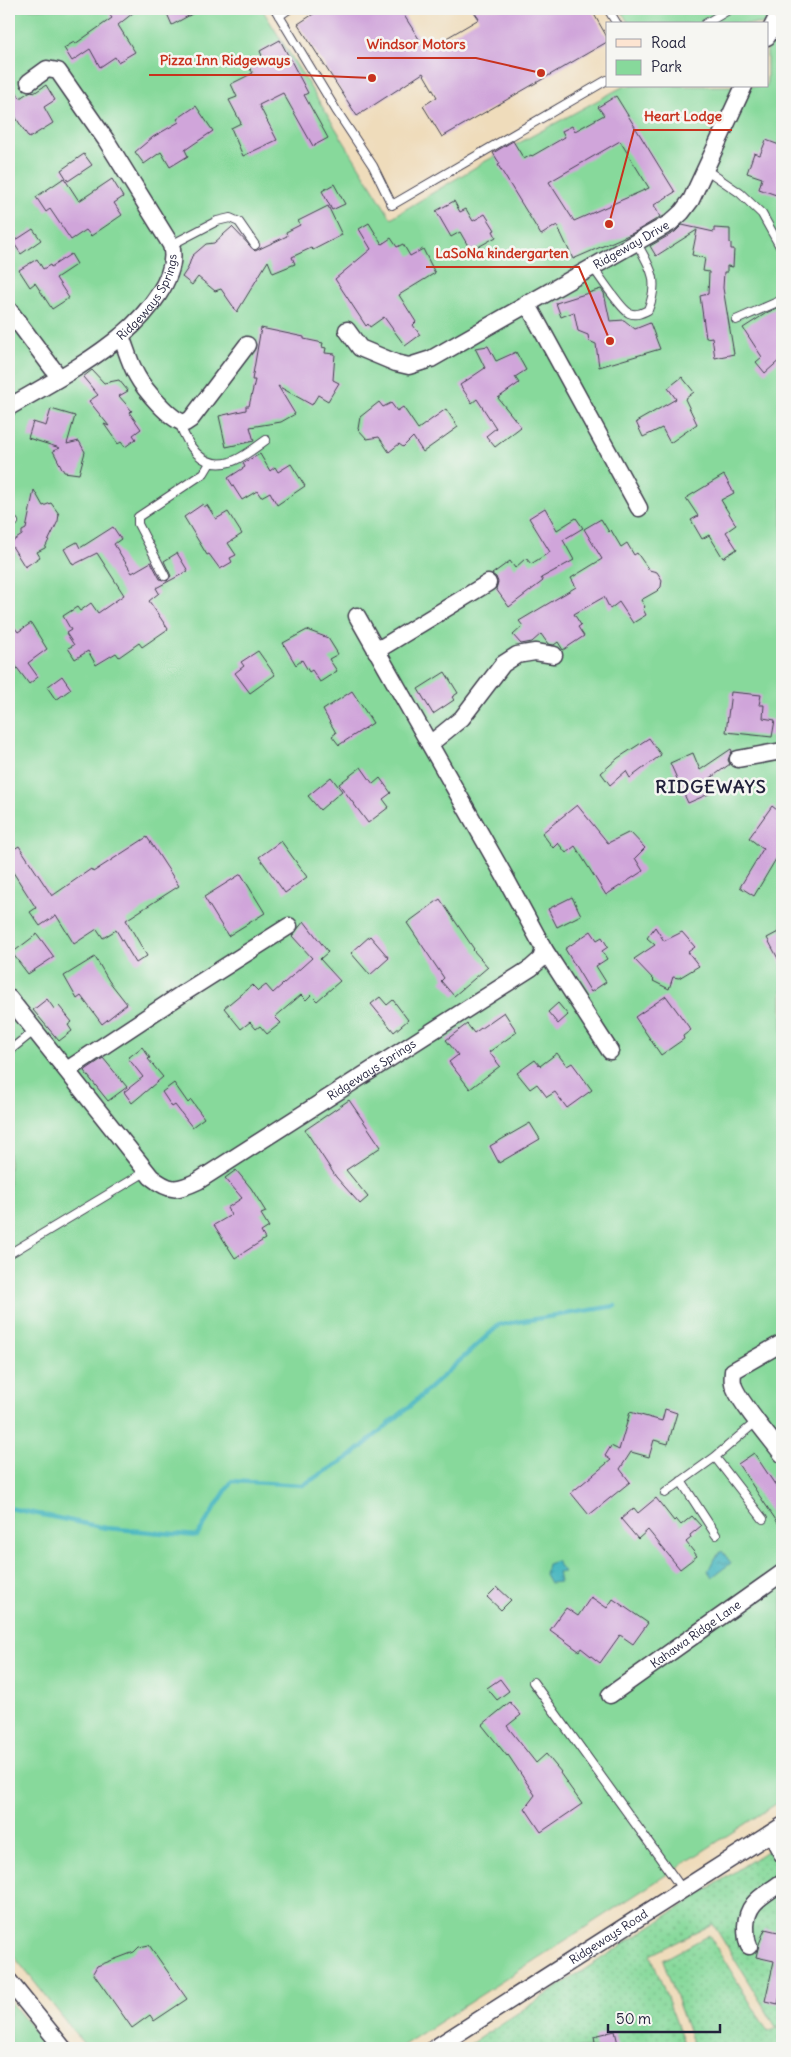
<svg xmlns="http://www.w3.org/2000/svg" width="791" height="2057" font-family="Delius,sans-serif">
  <defs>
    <pattern id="grass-dots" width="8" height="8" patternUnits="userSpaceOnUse" patternTransform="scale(1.25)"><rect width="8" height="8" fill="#87d99b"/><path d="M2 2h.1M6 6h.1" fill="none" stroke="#74ba86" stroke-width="1.8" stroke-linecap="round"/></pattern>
    <pattern id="water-ripples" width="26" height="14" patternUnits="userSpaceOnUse" patternTransform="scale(1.25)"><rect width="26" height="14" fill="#48b7c0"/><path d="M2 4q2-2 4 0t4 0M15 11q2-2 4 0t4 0" fill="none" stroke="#3c949d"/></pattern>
  </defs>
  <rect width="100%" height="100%" fill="#f6f6f2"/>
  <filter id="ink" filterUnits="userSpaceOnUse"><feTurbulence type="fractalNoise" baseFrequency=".02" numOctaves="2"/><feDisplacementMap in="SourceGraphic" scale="10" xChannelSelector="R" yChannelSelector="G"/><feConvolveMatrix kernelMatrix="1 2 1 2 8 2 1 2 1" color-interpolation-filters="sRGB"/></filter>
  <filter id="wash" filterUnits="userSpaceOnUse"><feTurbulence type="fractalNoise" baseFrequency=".0096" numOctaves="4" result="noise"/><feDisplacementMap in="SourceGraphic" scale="20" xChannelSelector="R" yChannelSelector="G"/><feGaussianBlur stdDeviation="1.12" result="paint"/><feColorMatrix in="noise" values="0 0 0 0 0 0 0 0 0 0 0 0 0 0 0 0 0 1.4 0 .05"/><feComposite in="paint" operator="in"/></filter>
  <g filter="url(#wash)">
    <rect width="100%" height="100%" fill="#efdcbb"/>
    <path fill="url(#grass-dots)" stroke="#547e6b" d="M782,1841V2024L776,2027L713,1924L651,1955L686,2048H464Z
      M709,1935L768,2032L782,2026V2048H694L663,1960Z"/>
    <path fill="#87d99b" stroke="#547e6b" d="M21,9H262L391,218L484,162L624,86H767V24H629L620,9H765L782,40V1800L399,2048H87L9,1950V16Z
      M9,2000L49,2048H9Z"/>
    <path fill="url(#water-ripples)" stroke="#356c7e" d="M722,1551L731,1563L712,1577L708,1571L715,1557Z
      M556,1561L564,1572L558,1573L560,1582L550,1583L545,1574L547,1564Z"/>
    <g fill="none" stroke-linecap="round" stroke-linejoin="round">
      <path stroke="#48b7c0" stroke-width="4.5" d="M9,1508L106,1528L197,1536L232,1481L303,1485L351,1456L410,1406L499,1325L615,1306"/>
    </g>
    <g id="blocks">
      <path fill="#d0a5da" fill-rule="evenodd" d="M116,9H138L118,25L135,52L118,62L115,57L100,67L90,49L72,61L64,48L74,42L75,44L112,18L109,14Z
        M165,9H201L172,25Z
        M321,9H400L426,50L479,19L472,9H591L607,37V42L442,137L423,106L437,97L423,73L357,116L298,24Z
        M280,40L308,93L304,95L328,138L313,146L283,93L259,105L277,140L243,156L231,128L241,123L229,100L237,97L231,84L253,73L248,66L262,56L260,51Z
        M9,79L20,98L29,92L32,91L34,93L46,85L55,100L44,107L53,123L29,138L9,107Z
        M616,96L675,192L654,205L660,217L633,233L573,259L557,225L541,235L498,165L500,164L493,153L513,141L524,159L531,155L532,156L565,137L562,131L572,126L575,131L604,115L598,107ZM620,141L649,188L574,221L549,182Z
        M196,106L213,131L185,150L188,156L170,167L161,152L144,164L135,152L153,137L179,122L177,119Z
        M766,140L782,146V197L759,189L762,178L747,173L754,153L760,155Z
        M84,154L92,165L68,181L61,170Z
        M64,178L79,201L112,179L123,197L114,203L122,215L91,236L86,230L71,240L50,209L46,212L36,197Z
        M334,184L345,204L332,210L322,191Z
        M454,201L460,212L466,209L473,221L485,214L495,230L493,231L496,237L471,251L460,232L451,237L436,211Z
        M328,206L342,235L313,250L311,248L292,257L295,264L273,273L268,261L237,312L221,289L215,291L198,277L192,285L182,277L188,268L192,256L206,244L214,243L232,227L255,251L287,236L286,232L300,225L298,221Z
        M369,223L382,244L391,238L397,247L403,244L410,256L423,249L435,273L399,295L416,322L413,325L420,335L405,346L384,317L370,327L368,324L366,326L335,279L371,249L359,229Z
        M682,225L714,232V228L730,229V243H731V249H734L733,267L727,266V272H724L723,288L734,354L715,358L712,337L706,338L700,296L708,294L709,272L703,271L705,258L692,255L697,230L656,256L650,246L675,232Z
        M33,229L41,240L21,254L13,242Z
        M71,254L77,264L56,278L69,298L52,309L35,283L30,287L19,270L37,259L43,269L50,265L51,267Z
        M601,289L604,293L610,321L624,320L635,329L650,323L660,349L599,367L596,344L589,341L588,335L578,331L574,312L561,317L556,303Z
        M782,306V358L765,373L756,362L762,357L743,328L768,312Z
        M261,328L304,337V339L323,343L322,347L326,348L325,353L335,354L333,380L339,383L328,401L318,395L312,405L278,386L295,414L281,422L250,427L254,441L226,447L219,416L246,410V406H249L255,380H252Z
        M488,346L496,361L516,352L526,370L515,377L519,383L498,398L521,427L495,447L486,436L496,428L477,399L472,403L460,385L485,368L475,348Z
        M92,370L104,383L119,380L128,391L119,396L132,411L129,412L141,429L133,435L136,439L125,447L121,442L118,444L104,424L109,426L89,401L98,395L83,377Z
        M682,377L694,392L685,399L697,424L670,443L662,428L643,437L636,422L676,399L668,388Z
        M379,402L383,407L391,403L397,411L403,407L418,429L446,409L458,427L423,452L413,437L403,447L399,444L389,452L379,437L367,439L358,429L360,417Z
        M51,409L75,416L67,444L79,441L85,452L79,474L64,472L53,451L60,448L28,438L33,422L46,426Z
        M260,454L270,471L275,467L278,472L291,464L305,486L277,505L270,492L261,497L257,491L242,500L228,478L245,467L243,463Z
        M724,475L734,493L721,500L736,525L726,532L737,549L723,558L709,535L702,539L691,520L698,516L686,498Z
        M34,490L43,506L51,503L59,514L58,521L45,548L37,552L40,557L25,567L10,543L22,535V531L26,529Z
        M203,504L204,507L207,505L216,519L228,512L242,534L228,543L236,555L230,558L232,562L220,569L209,554L207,555L184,517Z
        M545,508L557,530L576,518L583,528L563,540L574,560L541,578L543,581L509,607L496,589L498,582L496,577L492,574L510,561L515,568L526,558L531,564L550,552L529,518Z
        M601,519L609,532L611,530L621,547L627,543L634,555L637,553L649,570L657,572L662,580L661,587L657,591L641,600L645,607L643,609L646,615L633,623L619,602L610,609L604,597L574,614L581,625L578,627L584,636L563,650L558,642L554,645L548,644L541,634L532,642L521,644L513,635L523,626L519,621L576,587L571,578L602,559L584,529Z
        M113,527L121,539L114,544L132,573L151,562L160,579L167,581L171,576L164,561L177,553L188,571L156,588L159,593L149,601L168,629L142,647L139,643L119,657L116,653L96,665L88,651L75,659L68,648L74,645L66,633L71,630L63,616L77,607L80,611L91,603L98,613L124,595L97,553L73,565L64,549L77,542L80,548Z
        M9,620L18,632L31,623L47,649L28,663L38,677L29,684L9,657Z
        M307,630L328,638L338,654L329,659L337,671L320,682L312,670L309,672L302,660L296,665L283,643Z
        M258,651L275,675L250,693L235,673L244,666L241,662Z
        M445,672L458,693L452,697L454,700L433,714L418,689Z
        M62,676L71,689L56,700L47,687Z
        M352,691L373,723L339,745L332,736L336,733L323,710Z
        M731,692L761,695L759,705H764L763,718L775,720L772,737L726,732Z
        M649,738L661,755L630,778L626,771L610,785L601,773L618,758Z
        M731,749L732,751L728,760L730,764L705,782L711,793L688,803L670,763L693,753L700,770Z
        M361,767L373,784L380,778L391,793L383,799L389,807L368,823L339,784Z
        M331,777L342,791L320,810L308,796Z
        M577,805L608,843L630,832L645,848L635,858L643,871L606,895L575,846L566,853L558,843L553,848L542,833Z
        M772,806L782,814V864L776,859L754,896L740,887L763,849L749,838Z
        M147,837L179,886L126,920L147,956L136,963L116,930L103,938L97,929L74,944L56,915L40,926L30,912L36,908L9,866V852L19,846L52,896L91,869L93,872Z
        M281,841L307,877L285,893L259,857Z
        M241,874L265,913L228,936L204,897Z
        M572,897L581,915L557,927L548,909Z
        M440,899L474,949L473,950L488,967L454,996L441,981L444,978L407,923Z
        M304,921L328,952L320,959L340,981L317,1001L311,995L306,1000L301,995L275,1017L281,1023L267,1034L260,1026L256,1029L250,1022L241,1029L224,1008L252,985L258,991L266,985L273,993L312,958L292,936Z
        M655,927L664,941L682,932L695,947L688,952L699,966L679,978L673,977L669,989L653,981L654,980L634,959L655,945L647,938Z
        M782,930V966L767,938Z
        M591,931L597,940L602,937L608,947L602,951L607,959L596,966L606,982L591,992L565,949Z
        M37,934L54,957L28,974L12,953Z
        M370,936L389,958L370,975L351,953Z
        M95,957L109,981L127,1004L102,1024L81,996L77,999L64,976Z
        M666,996L691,1030L683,1036L684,1039L661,1055L635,1017Z
        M380,997L387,1005L393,1000L408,1020L394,1032L371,1004Z
        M47,999L55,1010L59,1006L72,1022L68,1025L72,1031L59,1041L33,1010Z
        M558,1003L568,1015L558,1024L548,1012Z
        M504,1012L517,1032L489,1052L500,1066L470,1089L449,1062L458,1055L446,1040L467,1024L474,1033Z
        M142,1047L150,1058L148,1059L163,1077L132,1103L124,1092L143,1077L128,1058Z
        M557,1053L567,1066L572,1063L592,1090L567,1108L555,1092L547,1097L537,1084L530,1089L517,1073L535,1060L540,1066Z
        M103,1058L127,1087L108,1101L84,1071Z
        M174,1083L188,1103L191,1100L204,1118L192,1127L175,1105L172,1107L162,1092Z
        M349,1100L381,1147L346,1170L368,1197L360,1204L336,1177L305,1130Z
        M530,1123L540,1139L499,1163L490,1146Z
        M236,1170L251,1188L266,1212L261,1214L269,1227L261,1232L265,1239L235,1258L214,1225L231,1215L227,1208L242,1198L225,1178Z
        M665,1409L677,1413L668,1444L654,1440L649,1457L631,1452L620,1469L630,1482L589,1515L571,1493L611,1460L605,1456L611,1446L619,1450L630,1412L662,1421Z
        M754,1453L782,1495V1529L738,1464Z
        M656,1498L674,1521L676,1519L681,1525L692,1516L701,1526L690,1535L691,1538L686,1542L697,1556L680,1569L648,1530L638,1539L621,1519L634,1508L638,1513Z
        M497,1587L511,1600L501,1610L487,1597Z
        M591,1597L607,1608L613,1599L648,1623L633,1644L620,1635L600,1663L581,1648L579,1651L550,1630L566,1608L578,1616Z
        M500,1679L509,1691L497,1700L487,1688Z
        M510,1702L521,1715L507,1726L536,1763L546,1754L561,1772L560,1773L582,1804L541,1832L525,1808L535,1795L508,1755L507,1756L482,1725Z
        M765,1929L782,1933V1986L778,2004L765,2001L774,1961L756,1957L759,1944Z
        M149,1945L187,1999L154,2021L150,2015L132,2028L93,1973L97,1966L134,1952L139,1947Z
        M615,2031L619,2048H596L594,2036Z"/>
    </g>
  </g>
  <g filter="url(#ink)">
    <use href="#blocks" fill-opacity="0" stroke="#413e4e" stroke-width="1"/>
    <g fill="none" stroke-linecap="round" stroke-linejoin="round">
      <defs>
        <path id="lane" d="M275,9L336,110L373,166L392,205L607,80
          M608,9L617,24
          M279,16L289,9
          M705,24L730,9
          M705,169L740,193L762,214L782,250
          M171,245L217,221L230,218L239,222L255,245
          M592,266C600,277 620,308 629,313C636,316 642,313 648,310C660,280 651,268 636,242
          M736,320L782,300
          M179,422C187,445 202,470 230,462C242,459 256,447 266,440
          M9,524L14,522
          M165,576L138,524V517L204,473L210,463
          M9,1051L35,1030
          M9,1254L147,1171
          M715,1457L763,1519
          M681,1481L716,1535
          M665,1493L715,1457L757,1421
          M533,1682L683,1890"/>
        <g id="street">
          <path d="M767,37L781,9"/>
          <path d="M527,303L639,508"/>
          <path d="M9,310L59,377"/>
          <path id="s1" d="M347,330L360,348L396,363L409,366L431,359L670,223L682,212L691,200L744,86"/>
          <path d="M121,336C126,349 130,364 137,376C144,389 171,421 185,423L191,419L247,345"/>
          <path id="s2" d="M9,407C45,386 91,362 122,335C145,316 180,276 171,245L106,140L58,71L47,69L29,82"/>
          <path d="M357,616L505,877L544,949L610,1051"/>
          <path d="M376,651L488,583"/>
          <path d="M430,744L462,718L503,664L517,655L535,652L554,655"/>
          <path d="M738,759L782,751"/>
          <path id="s3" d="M9,998L151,1177C170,1192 177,1191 198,1181L531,968L541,959L544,949"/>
          <path d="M67,1070L182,994L289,926"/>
          <path d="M782,1343L733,1371C733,1375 732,1379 733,1383C735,1397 772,1440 782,1454"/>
          <path id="s4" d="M610,1695L782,1573"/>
          <path d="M771,1834L782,1854"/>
          <path d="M749,1946C746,1940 746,1933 746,1926C747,1901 764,1896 782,1882"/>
          <path d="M9,1981L63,2048"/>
          <path id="s5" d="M435,2048L782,1826"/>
        </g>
        <path id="secondary" d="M781,9L782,10"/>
      </defs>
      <use href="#lane" stroke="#413e4e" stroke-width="10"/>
      <use href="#street" stroke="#413e4e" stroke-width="19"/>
      <use href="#secondary" stroke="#413e4e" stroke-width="25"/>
      <use href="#lane" stroke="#fff" stroke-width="8"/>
      <use href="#street" stroke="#fff" stroke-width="16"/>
      <use href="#secondary" stroke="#fde4d1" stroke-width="22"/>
    </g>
  </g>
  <g text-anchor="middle" stroke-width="5" stroke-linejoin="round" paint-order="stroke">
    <g font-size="12" fill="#22223b" stroke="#f6f6f2">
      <text dy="4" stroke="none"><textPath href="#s1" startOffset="328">Ridgeway Drive</textPath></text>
      <text dy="4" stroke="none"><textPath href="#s2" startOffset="181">Ridgeways Springs</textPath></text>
      <text dy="4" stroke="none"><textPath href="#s3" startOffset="486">Ridgeways Springs</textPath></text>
      <text dy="4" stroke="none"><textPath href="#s4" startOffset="105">Kahawa Ridge Lane</textPath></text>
      <text dy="4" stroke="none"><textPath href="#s5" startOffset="206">Ridgeways Road</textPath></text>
    </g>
    <g font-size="18" font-weight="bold" letter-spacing="1" fill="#22223b" stroke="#f6f6f2">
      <text x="711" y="793">RIDGEWAYS</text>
    </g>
  </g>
  <path fill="none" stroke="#c8321e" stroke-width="2" d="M541 73L476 58H357M372 78L300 75H149M609 224L634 130H732M610 341L579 267H426"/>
  <g fill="#c8321e" stroke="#f6f6f2" stroke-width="2">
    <circle cx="541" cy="73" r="5"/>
    <circle cx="372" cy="78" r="5"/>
    <circle cx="609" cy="224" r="5"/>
    <circle cx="610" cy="341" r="5"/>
  </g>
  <g font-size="14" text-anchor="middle" font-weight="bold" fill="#c8321e" stroke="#f6f6f2" stroke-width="5" stroke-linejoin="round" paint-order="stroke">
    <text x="416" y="49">Windsor Motors</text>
    <text x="225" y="65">Pizza Inn Ridgeways</text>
    <text x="683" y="121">Heart Lodge</text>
    <text x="502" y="258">LaSoNa kindergarten</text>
  </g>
  <rect width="791" height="2057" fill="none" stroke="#f6f6f2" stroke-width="30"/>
  <rect x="606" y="22" width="162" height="65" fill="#f6f6f2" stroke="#a1a1a9"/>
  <rect x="616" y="39" width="25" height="8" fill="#fde4d1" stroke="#a1a1a9"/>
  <text x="651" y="48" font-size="15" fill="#22223b">Road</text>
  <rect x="616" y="60" width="25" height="15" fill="#87d99b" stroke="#a1a1a9"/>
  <text x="651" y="72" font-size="15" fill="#22223b">Park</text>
  <path d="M608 2024v8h112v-8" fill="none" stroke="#22223b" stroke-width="2.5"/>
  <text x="616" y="2024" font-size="15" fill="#22223b" stroke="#f6f6f2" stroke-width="4" paint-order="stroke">50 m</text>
</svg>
